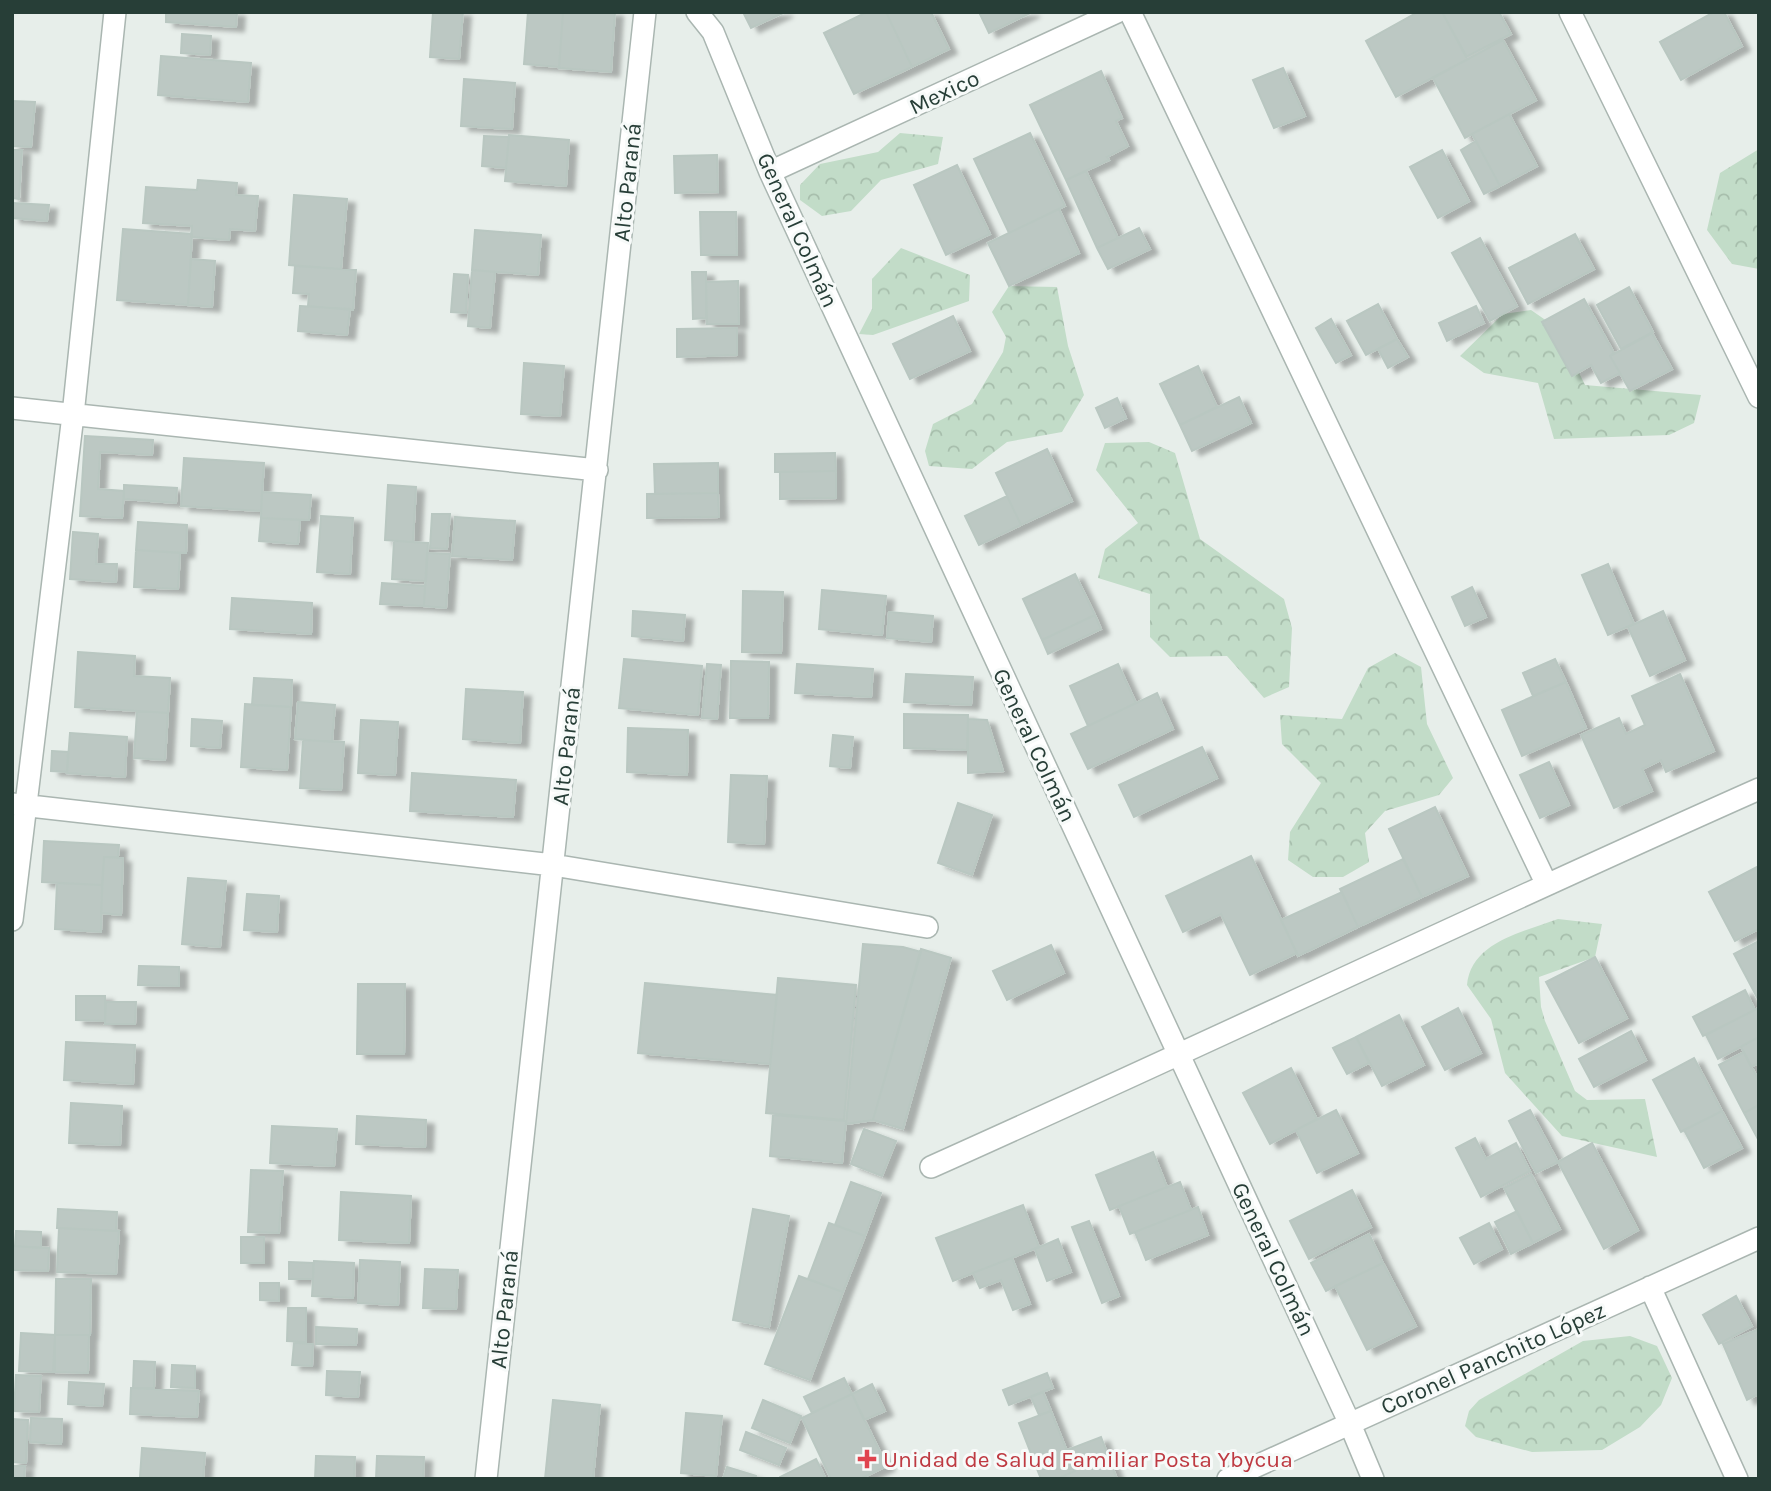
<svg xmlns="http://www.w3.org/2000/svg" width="1771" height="1491" font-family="Karla,sans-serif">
  <defs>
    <pattern id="forest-crowns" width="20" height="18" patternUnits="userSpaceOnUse" patternTransform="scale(1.75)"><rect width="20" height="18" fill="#c2dcc8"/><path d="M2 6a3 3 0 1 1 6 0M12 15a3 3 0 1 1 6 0" fill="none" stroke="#a7beac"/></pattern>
    <filter id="shadow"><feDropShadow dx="8" dy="4.5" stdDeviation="2" flood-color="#0004"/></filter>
  </defs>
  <rect width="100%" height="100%" fill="#e7eeea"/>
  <path fill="url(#forest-crowns)" d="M900,133L943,137L938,164L881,180L851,211L822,216L800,200V185L820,164L878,152Z
    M1759,149V269L1732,264L1707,230L1720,173Z
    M901,248L970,275L969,301L873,335L859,334L872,309V279Z
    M1009,286L1057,287L1068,346L1084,395L1062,432L1007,442L972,469L929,466L925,451L933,424L972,404L1003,352L1006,337L992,312Z
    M1531,310L1557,328L1585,385L1701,395L1694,423L1669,435L1554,439L1538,383L1484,373L1460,356L1503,314Z
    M1149,442L1175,453L1200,539L1284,599L1292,628L1289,687L1264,698L1227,656L1170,657L1150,637V594L1098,578L1105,549L1138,523L1096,470L1105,443Z
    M1395,653L1421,667L1427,724L1453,778L1439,795L1385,811L1365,833L1369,862L1343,877H1313L1288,860L1290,832L1321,783L1282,744L1280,715L1342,719L1368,668Z
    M1558,919L1602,924L1595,957L1539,977L1541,1007L1545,1021L1575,1091L1587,1100L1645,1099L1657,1157L1562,1136L1505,1073L1491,1019L1467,985C1471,942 1523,932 1558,919Z
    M1630,1336L1657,1346L1672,1378L1661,1405L1640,1427L1602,1450L1532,1452L1476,1437L1465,1426L1469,1411L1479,1400L1583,1341Z"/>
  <path fill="#bcc8c3" stroke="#b9c7c1" stroke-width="2" filter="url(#shadow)" d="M166,12H237L236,27L166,22Z
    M433,12H463L459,59L430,57Z
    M528,12H563L559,67L524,64Z
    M563,12H615L611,72L559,68Z
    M743,12H785L751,28Z
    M867,12H886L912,67L854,94L824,33Z
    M886,12H931L949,49L912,67Z
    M979,12H1032L989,33Z
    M1418,12H1442L1468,59L1396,97L1366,41Z
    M1442,12H1499L1511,34L1466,57Z
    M1714,12H1724L1742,46L1681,80L1660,42Z
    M182,34L211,36L210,55L181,53Z
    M1503,40L1536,100L1465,138L1433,78Z
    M161,56L251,63L248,102L158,95Z
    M1283,68L1305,116L1274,128L1253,80Z
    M1101,71L1122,118L1116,121L1128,146L1107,157L1109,160L1066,180L1030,105Z
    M464,79L515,83L512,129L461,126Z
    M12,101L35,102L31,147L12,146Z
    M1509,114L1537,166L1500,186L1472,134Z
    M1030,133L1065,206L1009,233L974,159Z
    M509,135L569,140L566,186L505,181Z
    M484,136L509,137L506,168L482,166Z
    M1476,141L1500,186L1484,194L1461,150Z
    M12,150H22L19,199L12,198Z
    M1442,150L1469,201L1438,218L1410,167Z
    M717,155L718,192L675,193L674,156Z
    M957,165L990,234L946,255L914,185Z
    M1086,171L1118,238L1097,248L1066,180Z
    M198,180L237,183L236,195L258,196L255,231L230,229L229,240L191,237L192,226L143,223L146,187L197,190Z
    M294,195L347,199L341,269L289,265Z
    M12,203L49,205L47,221L12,218Z
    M1059,209L1079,253L1009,286L988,243Z
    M700,212H736L737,255H701Z
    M1139,228L1150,249L1108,269L1097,248Z
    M123,229L192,234L188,305L117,300Z
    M475,230L541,235L538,275L472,270Z
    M1575,234L1594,269L1528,304L1509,268Z
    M1480,238L1517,306L1490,321L1452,253Z
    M191,259L215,261L212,307L188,305Z
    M295,266L356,270L353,310L308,306L309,294L293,293Z
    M472,270L495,272L490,328L468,326Z
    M692,272H706V318L693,319Z
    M454,274L468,275L466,313L451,312Z
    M738,281L739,324H707L706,282Z
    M1629,287L1653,332L1621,349L1597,305Z
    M1584,299L1614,353L1610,356L1620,373L1601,383L1591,365L1572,376L1542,322Z
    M1378,304L1397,339L1366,355L1347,321Z
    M300,306L350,309L347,335L298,331Z
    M1476,306L1484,323L1447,341L1439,323Z
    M953,316L970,351L910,379L893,344Z
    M1331,319L1351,355L1336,363L1316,328Z
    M737,328V355L677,357V329Z
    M1652,333L1672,369L1630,391L1610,356Z
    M1397,339L1408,357L1388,368L1378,349Z
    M524,363L564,366L560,416L521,414Z
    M1198,366L1217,407L1180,425L1160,384Z
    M1239,397L1251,423L1192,451L1180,425Z
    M1117,398L1126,418L1105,428L1096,408Z
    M85,436L153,440L152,455L100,452L98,489L124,491L122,518L80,516Z
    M1047,449L1072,501L1021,525L996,473Z
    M835,453L836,471L775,472V454Z
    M184,458L264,463L261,511L181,506Z
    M718,463V493L655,494L654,464Z
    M836,471V498L780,499V472Z
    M124,485L177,488L176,503L124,499Z
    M388,485L416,487L413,542L385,540Z
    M262,492L311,495L309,520L261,518Z
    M718,493L719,517L647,518V494Z
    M1007,496L1021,525L979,545L965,516Z
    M432,514H450L447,549L430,548Z
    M321,516L353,518L350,574L317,572Z
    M455,517L515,521L512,560L452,556Z
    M261,518L300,520L298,544L259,541Z
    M138,522L187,525L186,553L136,550Z
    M73,532L98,534L96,564H117L116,582L70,579Z
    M394,541L428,543L426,581L392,579Z
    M136,550L180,553L178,589L134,587Z
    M427,553L450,554L446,608L424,606Z
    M1608,564L1634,624L1608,635L1582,575Z
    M1075,574L1095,615L1042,640L1023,599Z
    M382,583L425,586L424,606L380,604Z
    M1472,587L1486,617L1465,626L1452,597Z
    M822,590L886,596L882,635L819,629Z
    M743,591L783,592L781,653L742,652Z
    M232,598L312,603L311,634L230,629Z
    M633,611L685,615L683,641L632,636Z
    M1663,611L1685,660L1650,676L1628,627Z
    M889,612L933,616L931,642L887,638Z
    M1095,615L1101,629L1048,654L1042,640Z
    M78,652L135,656L134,676L170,678L168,713L75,707Z
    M624,659L702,666L698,715L619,708Z
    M1555,659L1566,682L1533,696L1523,673Z
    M731,661L769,662L768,718H730Z
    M707,664L721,665L717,719L702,718Z
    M797,664L873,669L871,697L795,693Z
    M1118,664L1136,703L1088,726L1070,686Z
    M906,674L973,677L971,705L904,702Z
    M1680,674L1714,751L1666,772L1661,760L1642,769L1652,791L1614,808L1581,735L1619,718L1626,734L1645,725L1632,696Z
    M254,678L292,680L291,707L252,705Z
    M1566,682L1586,728L1522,756L1502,710Z
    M466,689L523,692L520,743L463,739Z
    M1157,693L1173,729L1088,769L1071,734Z
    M298,702L335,705L332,742L295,739Z
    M245,704L291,707L287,770L241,767Z
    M137,711L168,713L165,760L134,758Z
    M904,714L968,715L967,750L904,748Z
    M192,719L222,721L220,748L191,746Z
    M968,719L987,720L1003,771L968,773Z
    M361,720L398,722L395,775L358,773Z
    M628,728L688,730L687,775L627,772Z
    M70,733L127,737L125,777L67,773Z
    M833,735L853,737L850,768L830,766Z
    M303,740L344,742L341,790L300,788Z
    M1202,747L1217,778L1134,817L1119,785Z
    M52,751L68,752L67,772L51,771Z
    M1549,762L1569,805L1540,818L1520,775Z
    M412,773L516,780L513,817L410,811Z
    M731,775L767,776L764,844L728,842Z
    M958,803L992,815L972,875L938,863Z
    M1435,807L1468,876L1422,897L1389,829Z
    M44,841L119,845L118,857H104L102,885L42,882Z
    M1251,856L1297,953L1250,975L1221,914L1183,932L1166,896Z
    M104,857L123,858L121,915L101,913Z
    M1403,859L1422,897L1358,927L1340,889Z
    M1759,866V929L1735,941L1709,892Z
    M188,878L226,881L220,947L182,944Z
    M57,883L102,885L101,932L55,929Z
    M1342,892L1358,927L1298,956L1281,920Z
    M247,894L279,896L277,932L244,930Z
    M1759,941V1001L1734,954Z
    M863,944L903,947L921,952L873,1120L846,1124Z
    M1051,945L1064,973L1007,1000L993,971Z
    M921,949L951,958L903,1129L873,1120Z
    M1595,957L1627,1018L1579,1043L1546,982Z
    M139,966L179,967V986L138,985Z
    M778,978L856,985L844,1120L766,1113Z
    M645,983L777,995L770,1064L638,1053Z
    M358,984H405L404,1054H357Z
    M1745,990L1755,1010L1703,1036L1693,1017Z
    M76,996H105V1021L76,1020Z
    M106,1002H136L135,1024H105Z
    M1458,1008L1481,1053L1445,1070L1422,1027Z
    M1758,1008L1759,1037L1718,1059L1706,1035Z
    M1399,1015L1424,1065L1382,1086L1356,1037Z
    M1631,1031L1646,1060L1594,1087L1579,1059Z
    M1356,1037L1369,1063L1347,1074L1333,1048Z
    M1759,1037V1063L1751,1067L1741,1047Z
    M66,1042L135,1045L133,1084L64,1080Z
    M1744,1052L1759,1081V1105L1744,1113L1719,1065Z
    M1694,1058L1722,1111L1681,1132L1653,1080Z
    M1291,1068L1317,1119L1270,1144L1243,1093Z
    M71,1103L122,1106L120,1145L69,1143Z
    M1759,1105V1141L1744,1113Z
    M1336,1110L1358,1153L1317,1173L1296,1130Z
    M1530,1110L1558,1162L1536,1173L1509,1121Z
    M1722,1111L1742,1148L1704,1168L1684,1130Z
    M773,1115L846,1121L842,1163L770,1156Z
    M357,1116L426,1120L425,1147L356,1144Z
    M272,1126L337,1129L334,1166L270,1163Z
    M864,1129L896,1141L882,1176L851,1164Z
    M1475,1138L1486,1159L1516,1143L1530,1171L1481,1197L1456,1148Z
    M1592,1143L1638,1230L1604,1249L1558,1162Z
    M1153,1152L1167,1187L1110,1210L1096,1175Z
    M251,1170L283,1171L279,1233L248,1232Z
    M1531,1174L1560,1229L1533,1243L1504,1188Z
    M851,1182L881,1193L865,1236L835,1225Z
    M1180,1182L1191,1210L1130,1234L1119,1206Z
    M1352,1190L1371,1227L1309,1259L1290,1221Z
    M341,1192L411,1196L409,1243L339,1240Z
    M1023,1205L1039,1247L953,1281L936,1238Z
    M1198,1207L1208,1235L1146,1260L1135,1232Z
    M58,1209L117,1212L116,1231L57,1228Z
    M753,1209L789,1216L769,1327L733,1320Z
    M1517,1211L1533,1243L1511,1254L1495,1222Z
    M1089,1221L1119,1296L1102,1303L1072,1227Z
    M829,1223L865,1236L843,1292L808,1279Z
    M1489,1223L1502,1249L1474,1264L1460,1238Z
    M59,1228L119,1231L116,1274L57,1272Z
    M16,1231L41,1232V1248L15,1246Z
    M1369,1234L1383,1263L1326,1291L1311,1263Z
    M241,1237H264V1263H241Z
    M1058,1239L1071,1272L1047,1281L1035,1249Z
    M12,1246L49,1248L48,1271L12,1270Z
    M1012,1258L1030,1304L1013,1310L1001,1280L980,1288L973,1273Z
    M360,1260L400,1262L398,1305L358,1303Z
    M314,1261L354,1263L353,1298L312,1296Z
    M289,1262L313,1263V1279H289Z
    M1383,1263L1416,1326L1367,1350L1335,1286Z
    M425,1269L458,1270L456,1309L423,1308Z
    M799,1276L843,1292L810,1380L765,1364Z
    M56,1279H91L90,1335H55Z
    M260,1283H279V1301L260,1300Z
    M1736,1296L1752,1326L1719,1344L1703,1315Z
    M288,1308H306V1342L287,1341Z
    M316,1327L357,1329L356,1345L316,1344Z
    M1759,1329V1394L1747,1400L1723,1344Z
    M21,1333L55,1335L53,1372L19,1371Z
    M55,1335H89L88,1373L55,1372Z
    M294,1343L313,1344L312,1366L292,1365Z
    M134,1361L155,1362L154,1388H133Z
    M172,1365L195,1366V1388L171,1387Z
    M327,1371L360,1372L358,1397L326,1395Z
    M1047,1373L1053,1388L1009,1405L1003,1390Z
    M16,1375L41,1376L39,1412L14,1411Z
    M844,1378L852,1394L812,1413L804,1397Z
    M69,1382L104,1384L102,1406L68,1404Z
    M872,1384L885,1411L864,1420L852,1394Z
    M131,1388L199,1391L197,1417L130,1414Z
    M1043,1392L1051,1411L1039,1415L1031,1397Z
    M852,1394L887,1466L860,1479H831L802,1418Z
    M553,1400L600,1405L593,1479H545Z
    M763,1400L801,1416L790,1443L752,1428Z
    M1051,1411L1075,1471L1057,1479H1041L1019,1423Z
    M686,1413L722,1416L716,1476L681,1473Z
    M31,1418L62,1419L61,1444L30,1442Z
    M12,1419L28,1420L26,1463L12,1462Z
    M746,1432L786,1448L779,1465L740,1450Z
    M1101,1437L1117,1479H1057L1075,1471L1067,1450Z
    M142,1448L205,1453L203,1479L140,1477Z
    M316,1456L355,1457L354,1479H315Z
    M377,1456L424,1457L423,1479H376Z
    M816,1459L826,1479H780V1477Z
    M12,1466H25L24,1479H12Z
    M727,1467L756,1476L755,1479H723Z"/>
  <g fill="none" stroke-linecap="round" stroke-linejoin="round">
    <defs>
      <path id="street" d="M697,12L713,32L770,172L1350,1424L1373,1479
        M1130,12L1546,883
        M1570,12L1759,397
        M770,172L1117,12
        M12,408L597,470
        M12,804L553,865L927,927
        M12,920L73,415L115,12
        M931,1167C1208,1043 1482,912 1759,789
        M1650,1287L1737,1479
        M486,1479L645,12
        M1228,1479L1759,1238"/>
    </defs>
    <use href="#street" stroke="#aab6b1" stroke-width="24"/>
    <use href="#street" stroke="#fff" stroke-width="21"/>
  </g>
  <path fill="#e0444e" stroke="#f7faf9" stroke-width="2.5" d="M863.5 1448.5h7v7h7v7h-7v7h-7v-7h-7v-7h7z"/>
  <g text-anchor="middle" stroke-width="6" stroke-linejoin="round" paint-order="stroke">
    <g font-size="23" fill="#273e37" stroke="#f7faf9">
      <text transform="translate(944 92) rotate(-25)" y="8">Mexico</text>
      <text transform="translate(627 182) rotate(-84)" y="8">Alto Paraná</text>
      <text transform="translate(798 230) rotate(66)" y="8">General Colmán</text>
      <text transform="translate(1035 745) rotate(65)" y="8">General Colmán</text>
      <text transform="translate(566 746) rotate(-84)" y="8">Alto Paraná</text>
      <text transform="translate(1274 1259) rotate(65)" y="8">General Colmán</text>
      <text transform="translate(504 1309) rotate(-84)" y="8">Alto Paraná</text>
      <text transform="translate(1493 1358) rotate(-24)" y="8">Coronel Panchito López</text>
    </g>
    <g font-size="23" fill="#be3a42" stroke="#f7faf9" text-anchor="start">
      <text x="883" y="1467">Unidad de Salud Familiar Posta Ybycua</text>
    </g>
  </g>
  <rect width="1771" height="1491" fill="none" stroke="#273e37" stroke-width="28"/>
</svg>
